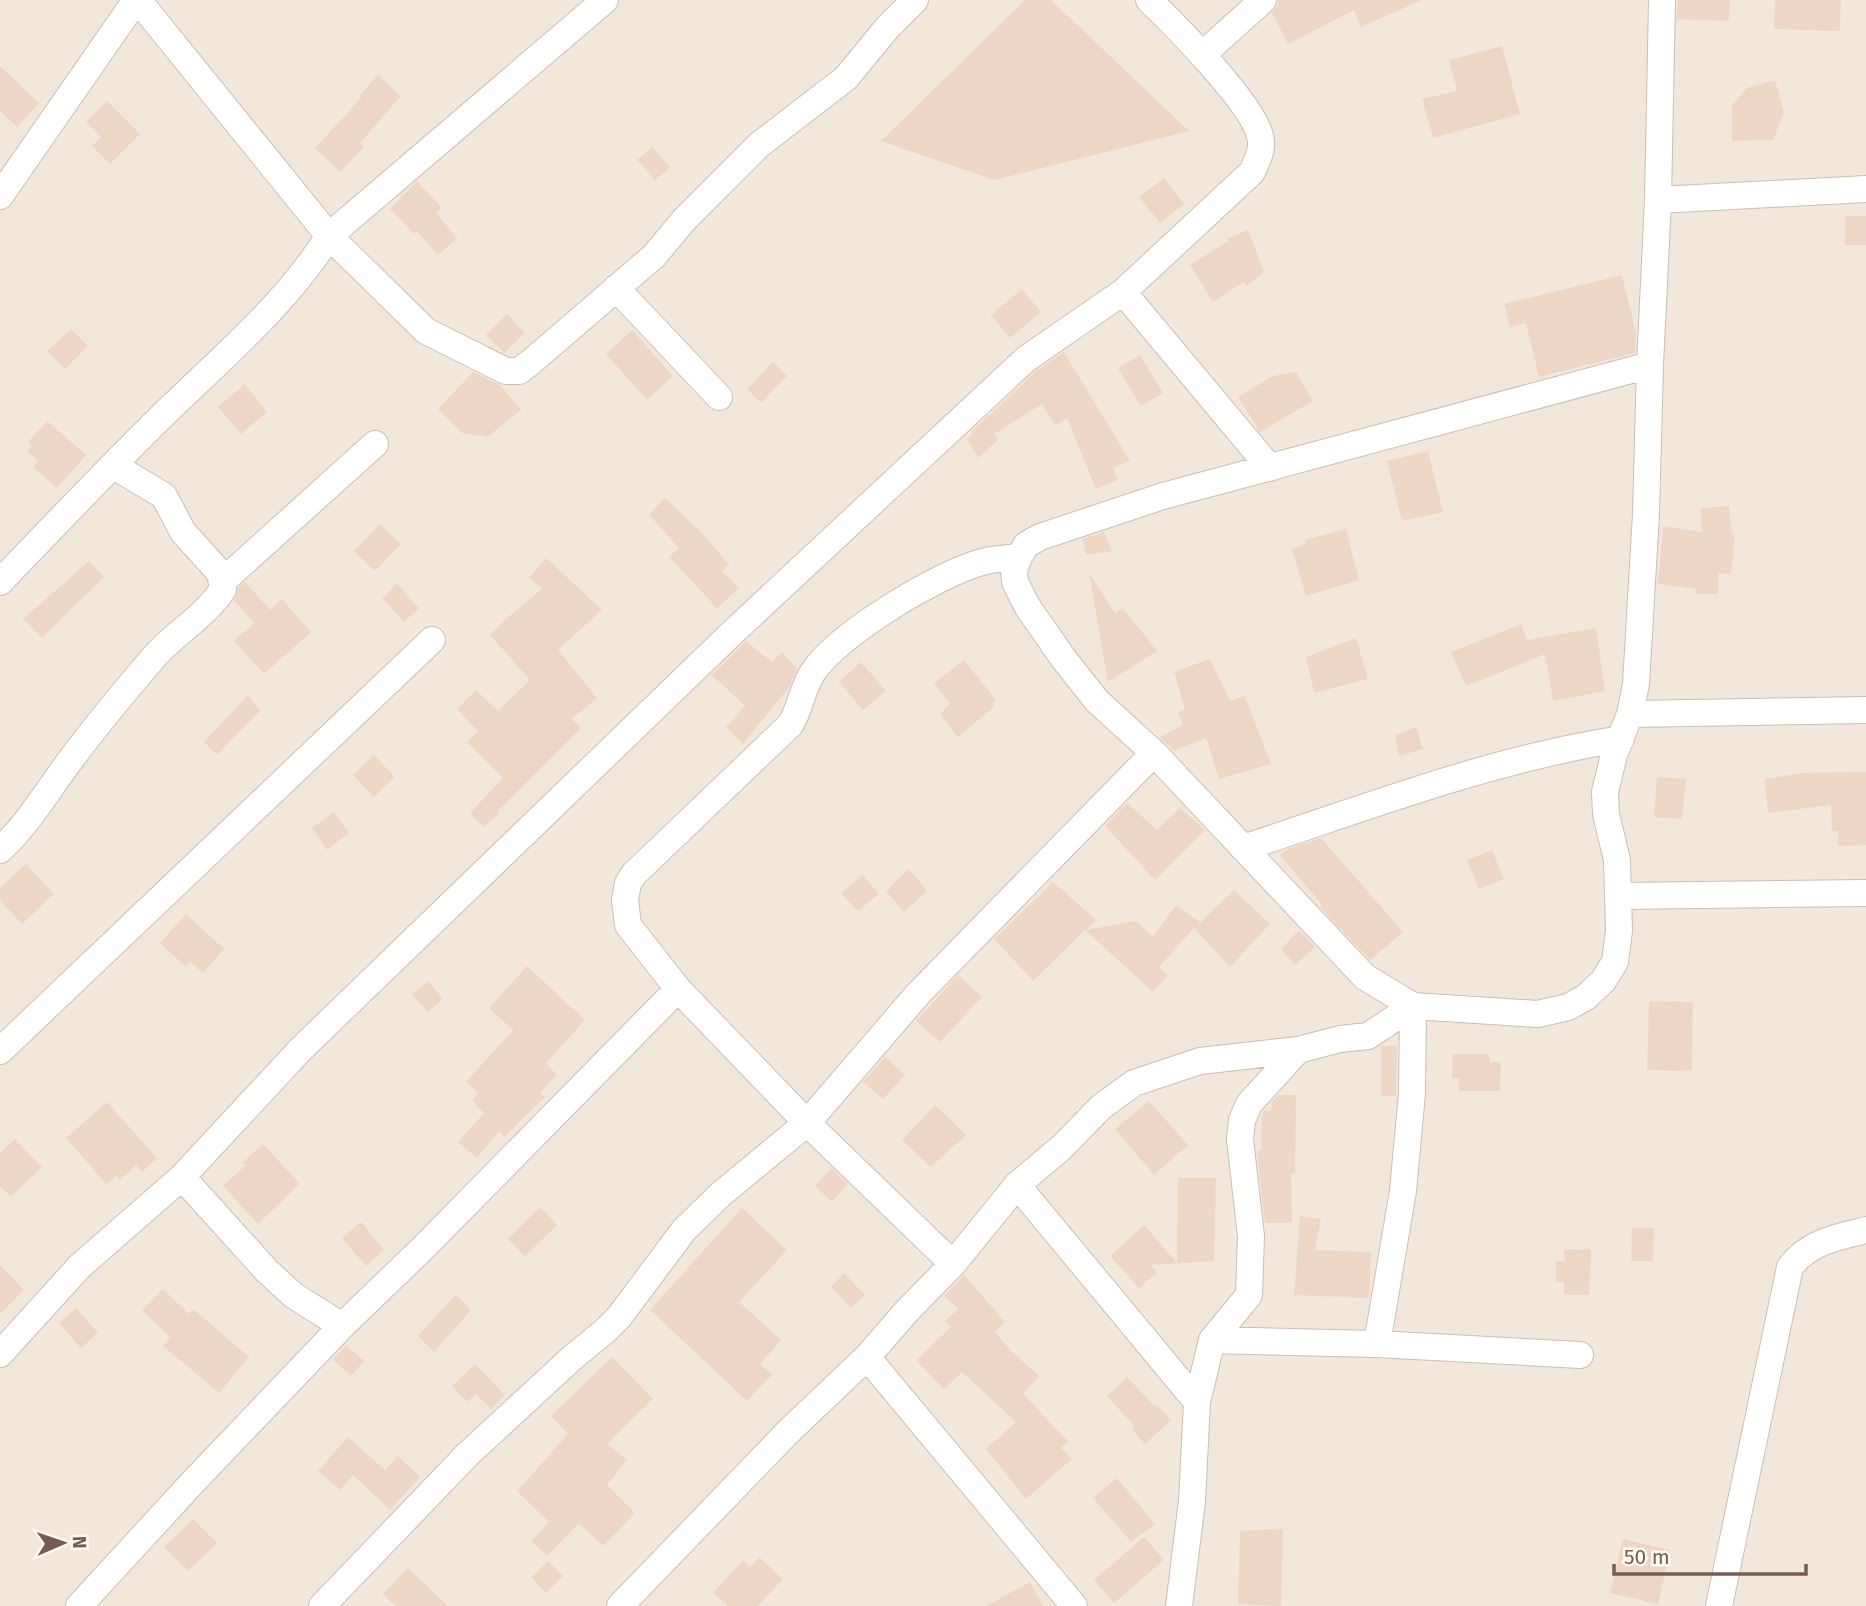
<svg xmlns="http://www.w3.org/2000/svg" width="1866" height="1606" font-family="'Fira Sans',sans-serif">
  <rect width="100%" height="100%" fill="#fbf5ec"/>
  <path fill="#f2e7db" d="M0,0H1866V1606H0Z"/>
  <path fill="#eed6c6" d="M1025,0H1051L1189,131L994,180L881,141Z
    M1278,0H1422L1361,27L1354,10L1288,44L1272,13L1278,5Z
    M1678,0H1730L1729,21L1677,19Z
    M1775,0H1841L1840,31L1774,29Z
    M1502,46L1520,114L1433,138L1422,99L1457,91L1449,60Z
    M0,66L39,103L17,127L0,111Z
    M378,75L401,96L360,143L364,147L340,172L315,148L361,98L359,96Z
    M1775,80L1784,112L1773,140L1732,141V105L1747,88Z
    M107,101L140,134L110,164L92,146L101,137L86,122Z
    M652,147L670,167L655,180L637,160Z
    M1164,178L1184,204L1160,223L1139,197Z
    M417,181L442,208L436,213L457,238L438,255L417,231L414,234L390,209Z
    M1845,216H1866V245H1845Z
    M1248,230L1264,272L1246,286L1244,282L1213,302L1190,265L1228,241L1227,239Z
    M1622,275L1636,333L1635,353L1539,377L1526,323L1510,327L1504,304Z
    M1022,289L1041,312L1010,338L991,315Z
    M507,314L525,333L504,353L486,335Z
    M71,329L88,346L65,369L47,351Z
    M632,330L673,376L647,400L606,354Z
    M1064,352L1130,461L1113,468L1118,480L1096,489L1067,418L1055,425L1042,404L994,434L998,440L978,458L967,439L972,435L971,432L1036,371Z
    M1140,355L1163,393L1141,406L1118,368Z
    M773,362L787,376L761,403L747,389Z
    M473,372L500,385L521,410L487,437L462,433L438,409Z
    M1296,372L1313,401L1260,432L1238,397L1273,376Z
    M245,384L267,412L241,434L218,407Z
    M47,421L86,455L57,488L33,467L38,461L27,451L32,445L28,442Z
    M1428,451L1443,512L1402,521L1387,461Z
    M665,498L703,534L729,565L722,571L739,588L717,608L669,557L679,548L649,515Z
    M1729,506L1732,535H1735L1731,574L1718,573V594H1696V589L1658,584L1663,526L1702,532L1701,508Z
    M380,524L401,544L375,571L354,551Z
    M1346,529L1359,580L1306,596L1292,549L1306,544L1304,540Z
    M1104,532L1112,551L1086,555L1083,539Z
    M546,558L602,610L558,650L597,698L572,719L581,728L497,812L499,814L483,827L470,813L503,778L467,742L478,731L457,709L476,690L498,711L530,680L490,635L506,619L542,589L529,578Z
    M89,561L104,577L42,638L23,619Z
    M1089,573L1115,613L1123,608L1157,651L1108,682Z
    M245,582L270,610L282,599L311,632L264,674L234,641L254,623L234,600L238,588Z
    M397,584L419,608L404,622L382,598Z
    M1521,624L1527,640L1596,628L1605,691L1553,701L1545,654L1466,686L1451,652Z
    M1356,638L1368,679L1314,693L1306,657Z
    M746,641L772,662L782,652L797,669L789,687L743,744L726,727L745,706L712,675Z
    M1210,659L1230,701L1245,696L1271,764L1219,779L1206,738L1174,751L1160,737L1183,725L1178,713L1185,709L1174,672Z
    M964,660L996,700L992,703L995,706L958,737L940,714L950,704L934,683Z
    M861,662L886,691L863,710L839,682Z
    M248,695L260,711L217,755L204,742Z
    M1416,727L1423,749L1399,756L1395,735Z
    M374,755L395,777L374,797L353,775Z
    M1866,772V845L1838,846V831H1832L1831,805L1768,813L1765,779L1802,773Z
    M1657,777L1686,779L1682,819L1654,817Z
    M1127,803L1157,830L1180,808L1205,830L1155,880L1105,826Z
    M334,812L349,833L327,850L312,828Z
    M1321,838L1403,932L1370,960L1320,907L1322,905L1280,855L1286,850Z
    M1492,850L1504,879L1479,889L1467,860Z
    M26,864L54,894L22,924L0,900V888Z
    M909,869L927,891L904,912L886,891Z
    M863,875L879,894L858,911L841,893Z
    M1053,882L1096,920L1086,930L1136,921L1153,937L1176,905L1200,922L1195,928L1234,890L1270,924L1230,967L1194,928L1159,967L1168,975L1153,992L1085,930L1033,981L994,939Z
    M186,914L224,949L203,973L190,962L186,967L160,943Z
    M1299,930L1315,947L1295,965L1281,949Z
    M527,966L585,1020L546,1063L557,1075L540,1093L545,1097L504,1137L499,1131L477,1158L458,1142L484,1113L472,1100L478,1093L466,1082L513,1030L489,1008Z
    M958,975L982,997L940,1042L916,1021Z
    M428,981L443,999L428,1012L412,994Z
    M1649,1001L1693,1002L1692,1071L1647,1070Z
    M1381,1046H1397L1396,1096H1381Z
    M1453,1054H1489L1490,1062H1501L1500,1091H1459V1078H1452Z
    M885,1057L905,1075L883,1099L863,1082Z
    M1279,1095H1296L1295,1174H1291L1292,1223H1265L1257,1151L1261,1150L1262,1115L1264,1111H1271L1272,1102Z
    M1149,1101L1188,1145L1154,1175L1115,1129Z
    M107,1102L157,1158L142,1172L136,1165L120,1180L116,1176L106,1184L66,1138Z
    M935,1105L966,1135L931,1167L902,1140Z
    M15,1139L42,1167L11,1197L0,1186V1153Z
    M263,1144L300,1184L258,1224L223,1186L245,1166L242,1163Z
    M831,1168L848,1184L832,1202L815,1186Z
    M1178,1178H1216L1214,1261L1150,1265L1157,1272L1139,1288L1110,1256L1144,1225L1177,1263Z
    M540,1207L557,1225L525,1256L508,1239Z
    M742,1208L787,1250L739,1302L781,1340L760,1364L772,1375L747,1401L650,1310Z
    M1300,1216L1321,1219L1315,1250L1371,1252L1369,1298L1294,1295Z
    M361,1222L384,1250L366,1266L342,1238Z
    M1632,1228H1654L1653,1261H1631Z
    M1591,1249L1589,1295H1564V1282H1556V1261H1565L1564,1250Z
    M0,1265L24,1290L0,1314Z
    M844,1273L865,1295L851,1308L831,1287Z
    M964,1275L1005,1322L995,1332L1011,1351L1039,1376L1023,1394L1068,1441L1061,1448L1072,1459L1026,1499L986,1449L1016,1422L962,1372L944,1389L916,1360L951,1327L945,1321L958,1309L944,1296Z
    M163,1289L189,1314L193,1309L249,1357L219,1393L163,1346L170,1337L142,1310Z
    M456,1294L471,1310L434,1352L418,1336Z
    M76,1308L98,1333L81,1348L59,1323Z
    M346,1345L364,1361L351,1376L333,1360Z
    M612,1357L653,1399L607,1444L627,1460L607,1485L635,1513L603,1546L579,1523L547,1556L531,1541L549,1522L517,1491L568,1434L551,1416Z
    M475,1364L505,1395L491,1409L476,1394L467,1402L452,1386Z
    M1127,1377L1155,1407L1157,1405L1171,1420L1145,1444L1132,1429L1134,1426L1107,1396Z
    M348,1437L385,1470L398,1456L420,1477L390,1510L353,1475L340,1490L318,1471Z
    M1117,1478L1155,1524L1131,1542L1093,1498Z
    M193,1519L217,1543L188,1571L164,1547Z
    M1283,1529L1281,1606L1238,1604L1240,1531Z
    M1144,1537L1164,1560L1114,1603L1094,1580Z
    M1623,1539L1670,1550L1658,1604L1610,1593Z
    M759,1557L783,1579L758,1606H728L713,1593L743,1560L750,1567Z
    M548,1561L563,1576L546,1593L531,1577Z
    M408,1568L448,1606H396L383,1594Z
    M1030,1582L1043,1606H986Z"/>
  <g fill="none" stroke-linecap="round" stroke-linejoin="round">
    <defs>
      <path id="minor" d="M138,0L329,236L426,331L506,371H519L531,362L654,256L684,220L759,145L846,78L887,28L915,0
        M1202,55L1263,0
        M0,196L136,0
        M1658,200L1866,189
        M616,288L719,397
        M1123,292L1270,468
        M223,581L375,444
        M0,582C53,527 105,472 160,418C219,360 284,307 329,236L605,0
        M1630,714L1866,710
        M1243,848C1368,807 1492,759 1621,739
        M0,850C27,825 45,795 66,766C94,728 124,692 154,657C175,633 206,616 223,589L220,573L183,532L164,496L114,466
        M1620,896L1866,893
        M0,1051L432,640
        M182,1177L267,1271L293,1295L342,1326
        M1017,1185L1197,1402
        M953,1264L807,1123L678,989L628,925L625,900L628,883L634,874L790,725C801,708 802,688 813,672C838,634 938,574 982,562C993,559 1006,558 1019,557
        M1212,1340L1377,1344L1580,1355
        M1377,1344L1403,1191L1412,1093L1413,1006L1365,977L1154,753L1097,701L1063,658L1027,606L1015,582L1014,570L1019,557L1026,545L1040,537L1163,496L1650,365
        M0,1354L80,1266L182,1177L301,1049L732,633L1026,359L1123,292L1252,172C1257,160 1264,149 1260,136C1253,104 1174,24 1149,0
        M867,1357L1074,1606
        M79,1606L193,1482L342,1326L424,1247L678,989
        M322,1606L468,1454L572,1358L605,1331L619,1317L684,1230L721,1194L807,1123L918,994L1154,753
        M620,1606L788,1432L867,1357L906,1312L953,1264L1017,1185L1062,1147L1101,1107L1134,1083L1200,1061L1298,1050L1340,1039L1368,1036L1413,1006L1538,1014L1568,1007L1586,997L1603,981L1615,962L1619,931L1617,860L1606,814L1605,792L1614,755L1630,714L1636,684L1646,514L1650,365L1658,200L1662,0
        M1179,1606L1192,1501L1197,1402L1212,1340L1249,1295L1251,1236L1240,1139L1242,1120L1249,1104L1298,1050
        M1719,1606L1790,1267C1809,1242 1837,1237 1866,1230"/>
    </defs>
    <use href="#minor" stroke="#cdbeb2" stroke-width="28"/>
    <use href="#minor" stroke="#fff" stroke-width="26"/>
  </g>
  <g transform="translate(63 1543) rotate(88)" stroke="#fef9f2" stroke-width="5" paint-order="stroke">
  <path d="M0-5L12 26L0 18L-12 26Z" fill="#745e51"/>
  <text y="-10" font-size="19" font-weight="bold" text-anchor="middle" fill="#745e51">N</text>
  </g>
  <path d="M1614 1564v10h192v-10" fill="none" stroke="#745e51" stroke-width="3.5"/>
  <text x="1624" y="1564" font-size="21" fill="#745e51" stroke="#fef9f2" stroke-width="5" paint-order="stroke">50 m</text>
</svg>
